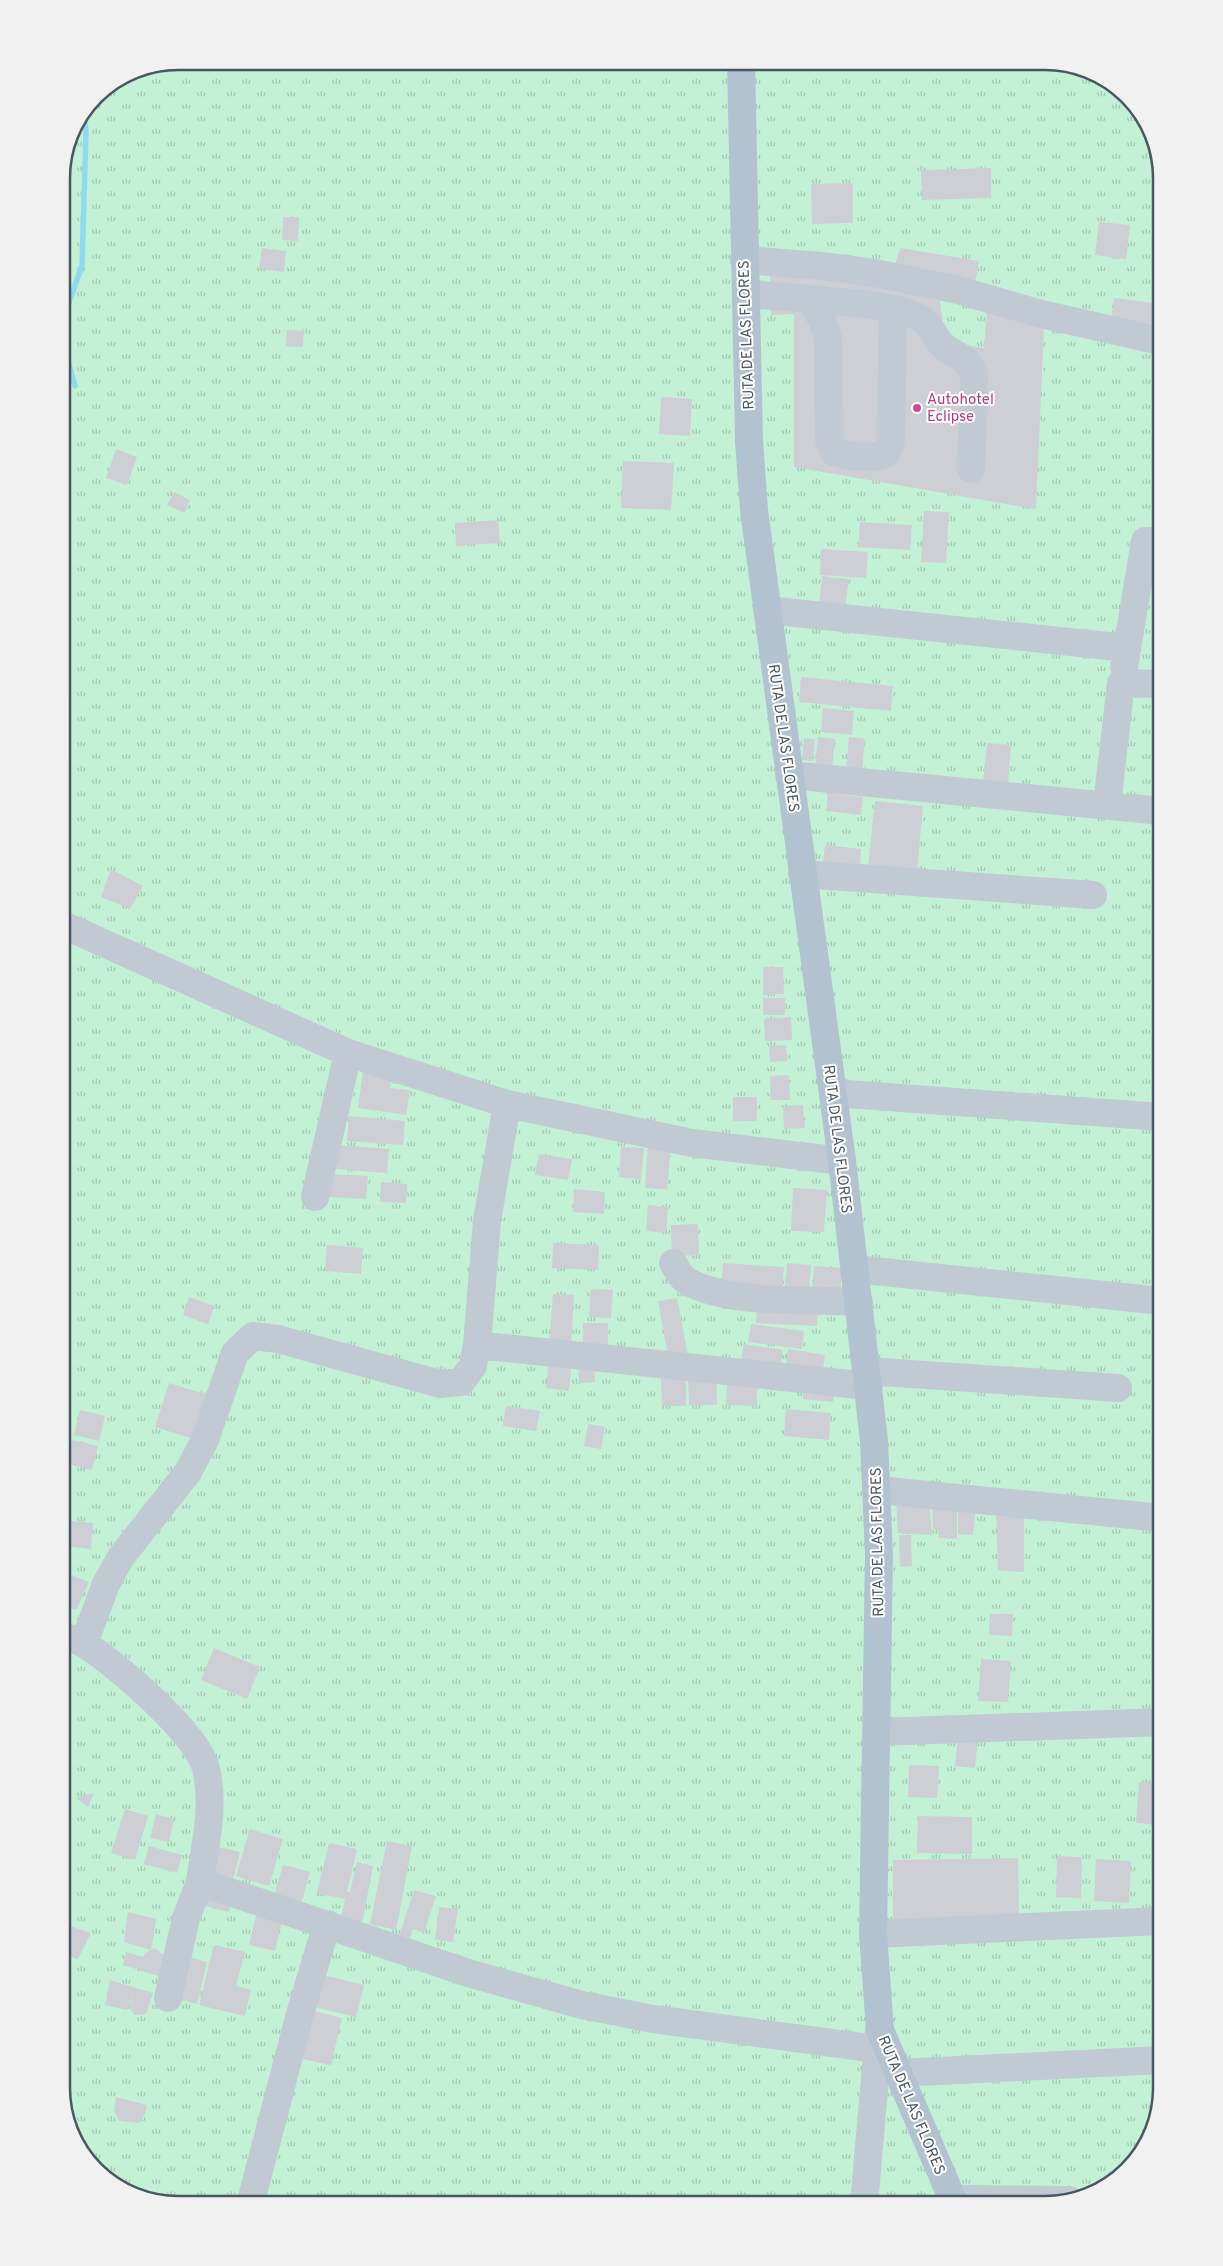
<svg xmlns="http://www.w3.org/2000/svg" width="1223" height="2266" font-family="Overpass,sans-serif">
  <defs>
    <pattern id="park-tufts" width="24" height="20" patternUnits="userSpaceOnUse" patternTransform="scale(1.25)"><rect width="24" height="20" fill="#c3f1d5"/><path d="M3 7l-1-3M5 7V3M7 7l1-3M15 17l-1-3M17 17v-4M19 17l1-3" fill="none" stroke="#a0c6b0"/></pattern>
  </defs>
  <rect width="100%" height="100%" fill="#f5f3f3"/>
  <path fill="url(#park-tufts)" d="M178,61L1053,62L1110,81L1153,133L1162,178V2088L1142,2153L1090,2196L1045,2205H171L113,2185L70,2133L61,2088V171L70,133L96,95L134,70Z"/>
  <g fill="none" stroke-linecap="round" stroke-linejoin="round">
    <path stroke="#90daee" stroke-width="5.5" d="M61,324L82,266L86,132L84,113
      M61,336L75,386"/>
  </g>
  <path fill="#cdcfd5" d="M991,168V198L922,200L921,170Z
    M853,183V223L812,224L811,184Z
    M283,217H299L298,241L282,240Z
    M1099,222L1130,225L1126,259L1095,255Z
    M262,248L286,251L284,272L259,269Z
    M900,248L979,261L974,290L894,269Z
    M770,273L865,281L940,301L945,341L984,348L987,310L1044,326L1036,509L794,467V314L771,315Z
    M1114,298L1162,304V326L1111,320Z
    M287,330L304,331L303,347L286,346Z
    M661,397L692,399L690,436L659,434Z
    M116,449L137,457L127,485L106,478Z
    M623,461L674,463L671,510L621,508Z
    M174,492L190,500L185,513L167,505Z
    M924,511L949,512L946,563L921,562Z
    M498,520L500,543L456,546L455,523Z
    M860,522L912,525L910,550L858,547Z
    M821,549L868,552L866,578L820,575Z
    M822,576L849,579L845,607L819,604Z
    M801,677L893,686L891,711L799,702Z
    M823,708L854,711L852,735L821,732Z
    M818,737L835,739L832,770L815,769Z
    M849,737L865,739L862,770L846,768Z
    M804,738L815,739L813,761L802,760Z
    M987,743L1011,745L1008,784L983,782Z
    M828,793L863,797L861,815L826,811Z
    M875,801L923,806L917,871L868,866Z
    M825,845L861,849L860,867L823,863Z
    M111,869L143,886L130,909L101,897Z
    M763,967H783L784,994L763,995Z
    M763,998H785V1015H763Z
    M791,1017L792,1040L765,1041L764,1019Z
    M786,1045L787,1061L770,1062L769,1046Z
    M363,1071L391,1074L390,1088L410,1090L406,1115L358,1108Z
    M789,1075L790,1100H771L770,1076Z
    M733,1097H757V1121H733Z
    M803,1105L805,1128L784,1129L783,1106Z
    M349,1116L405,1121L403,1145L347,1141Z
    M648,1143L671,1145L667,1189L645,1188Z
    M338,1145L389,1149L387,1173L336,1169Z
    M621,1147L644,1148L641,1179L619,1177Z
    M539,1154L572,1159L568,1180L535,1175Z
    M331,1174L368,1176L366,1199L329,1197Z
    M381,1182L407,1184L406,1203L380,1202Z
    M793,1188L827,1190L824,1232L791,1231Z
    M574,1189L605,1192L604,1214L573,1212Z
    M648,1205L668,1207L666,1233L646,1231Z
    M698,1224L699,1255L672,1256L671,1225Z
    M553,1243L599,1245L598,1270L552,1268Z
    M327,1245L363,1248L361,1274L325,1271Z
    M723,1263L784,1267L782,1293L721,1288Z
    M787,1263L811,1265L809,1292L785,1290Z
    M814,1266L842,1268L840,1297L812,1294Z
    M591,1289L613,1290L611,1318L589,1317Z
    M553,1294L574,1295L571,1346L549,1345Z
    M189,1297L214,1306L208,1324L183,1315Z
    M677,1298L688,1356L669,1360L658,1301Z
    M757,1300L818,1303L817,1326L756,1323Z
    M583,1323H608V1346H583Z
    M751,1324L804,1331L802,1349L748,1342Z
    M743,1344L783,1350L780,1371L741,1365Z
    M788,1349L825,1355L822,1377L785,1372Z
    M549,1356L572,1358L569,1391L546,1388Z
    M594,1361L595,1382L579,1383L578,1362Z
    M686,1371V1406H662L661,1372Z
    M717,1376V1405H689L688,1377Z
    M727,1382H757V1406L726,1405Z
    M805,1382L835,1385L833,1402L803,1399Z
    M169,1383L211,1396L197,1440L155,1427Z
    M506,1406L540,1411L536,1431L503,1426Z
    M786,1409L831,1413L829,1440L784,1436Z
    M80,1410L105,1416L99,1441L74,1435Z
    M588,1424L605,1427L601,1449L584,1446Z
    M72,1440L98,1446L92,1470L66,1464Z
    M896,1499L929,1501L932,1535L898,1533Z
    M932,1502L957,1503V1539L939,1538L938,1529H933Z
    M958,1503L976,1504L973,1535L958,1534Z
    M996,1508L1024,1510V1572L998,1570Z
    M63,1520L93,1523L91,1549L62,1546Z
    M899,1535H911L912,1566L900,1567Z
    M68,1574L89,1582L76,1610L61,1605V1589Z
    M990,1614H1013L1012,1636L989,1635Z
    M214,1648L260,1667L247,1699L201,1680Z
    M981,1659L1011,1661L1008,1702L978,1701Z
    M958,1735L978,1737L975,1768L955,1766Z
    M909,1765L939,1766L937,1798L908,1797Z
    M1139,1782L1162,1783V1825L1136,1823Z
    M94,1793L88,1807L76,1798Z
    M125,1809L148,1816L135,1860L111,1853Z
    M156,1814L174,1819L169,1842L150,1838Z
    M918,1816L972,1817V1854L917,1853Z
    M250,1829L283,1839L269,1886L236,1876Z
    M387,1841L412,1846L396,1930L370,1924Z
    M329,1843L357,1849L347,1892H350L357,1862L373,1866L361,1929L340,1923L345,1899L317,1893Z
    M149,1846L182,1855L177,1873L144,1864Z
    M215,1846L240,1852L232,1883L207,1876Z
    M1057,1856L1082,1857L1081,1898L1056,1897Z
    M1018,1858L1019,1920L893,1919V1860Z
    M1096,1859L1131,1861L1129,1903L1094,1901Z
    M283,1865L310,1872L301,1904L274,1896Z
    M414,1890L436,1896L424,1933L413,1929L408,1944L398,1940Z
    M208,1891L232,1897L229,1912L204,1906Z
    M439,1907L458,1909L453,1942L435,1940Z
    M257,1911L283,1917L275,1951L249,1945Z
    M128,1912L156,1919L151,1950L124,1942Z
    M61,1923L91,1933L78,1959L61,1954Z
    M214,1945L245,1952L236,1986L251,1990L245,2016L199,2005Z
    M155,1948L160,1953L173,1958L168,1979L123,1965L126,1952L143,1957L145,1953Z
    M184,1956L207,1962L197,2004L173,1998Z
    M319,1974L364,1985L356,2017L311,2006Z
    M110,1980L153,1993L146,2014L135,2015L129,2008L134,1994L127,2010L105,2005Z
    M309,2010L342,2018L331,2065L297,2058Z
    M116,2097L147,2105L145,2114L139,2123L119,2121L114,2111Z"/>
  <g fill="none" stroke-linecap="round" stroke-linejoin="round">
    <path stroke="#c1cad2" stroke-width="28" d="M744,260L822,266L875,273L958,290L1041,314L1156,340
      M746,294L811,299L823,322L828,339L829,440L834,452C851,457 870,460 887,453L891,440L893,309
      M811,299C838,302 905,305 924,321C933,329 936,341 946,348C960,358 970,359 974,377L971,469
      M767,610L1127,648
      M1124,667L1145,541H1162
      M789,775L1162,811
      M1107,805L1121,683L1162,684
      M802,874L1093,895
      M61,924L348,1053L507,1104L692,1143L842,1161
      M833,1093L1162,1117
      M315,1197L348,1053
      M673,1263C677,1269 681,1278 687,1281C729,1305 810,1299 859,1302
      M855,1269L1162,1301
      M477,1345L869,1386
      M867,1371L1118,1388
      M878,1490L1162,1518
      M61,1636C69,1638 79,1640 86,1645C116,1664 199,1735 206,1769C215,1806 205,1845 200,1882L468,1973L582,2005L653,2019L878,2049
      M84,1643L106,1584L121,1557L188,1472L205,1440L235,1353L253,1336L278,1339L440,1384L461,1382L473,1366L477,1345L487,1221L507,1104
      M878,1732L1162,1722
      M873,1934L1162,1921
      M168,1998L186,1918L200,1882
      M898,2073L1162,2060
      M953,2199L1069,2200
      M250,2205L301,2010L327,1924
      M864,2205L879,2032"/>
    <path stroke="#b3c2d1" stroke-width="28" d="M741,61L749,441L754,510L842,1161L874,1441L879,1555L873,1934L880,2030L955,2205"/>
  </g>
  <circle fill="#d1479c" stroke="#fff" stroke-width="2" cx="917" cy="408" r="5"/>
  <g text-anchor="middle" stroke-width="4" stroke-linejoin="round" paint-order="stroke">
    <g font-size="15" fill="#4a5661" stroke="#fff">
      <text transform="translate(746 335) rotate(-92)" y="5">RUTA DE LAS FLORES</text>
      <text transform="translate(784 738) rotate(82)" y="5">RUTA DE LAS FLORES</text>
      <text transform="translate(838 1139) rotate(83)" y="5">RUTA DE LAS FLORES</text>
      <text transform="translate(877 1542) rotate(-91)" y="5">RUTA DE LAS FLORES</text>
      <text transform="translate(912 2105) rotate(67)" y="5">RUTA DE LAS FLORES</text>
    </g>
    <g font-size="15" fill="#b23c85" stroke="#fff" text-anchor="start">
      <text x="927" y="404">Autohotel<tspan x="927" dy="17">Eclipse</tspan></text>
    </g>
  </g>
  <path d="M0 0H1223V2266H0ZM178 70H1045A108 108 0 0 1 1153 178V2088A108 108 0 0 1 1045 2196H178A108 108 0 0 1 70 2088V178A108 108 0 0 1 178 70Z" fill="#f1f1f2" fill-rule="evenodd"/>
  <path fill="none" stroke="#4a5661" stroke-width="2.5" d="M178 70H1045A108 108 0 0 1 1153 178V2088A108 108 0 0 1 1045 2196H178A108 108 0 0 1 70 2088V178A108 108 0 0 1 178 70Z"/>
</svg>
